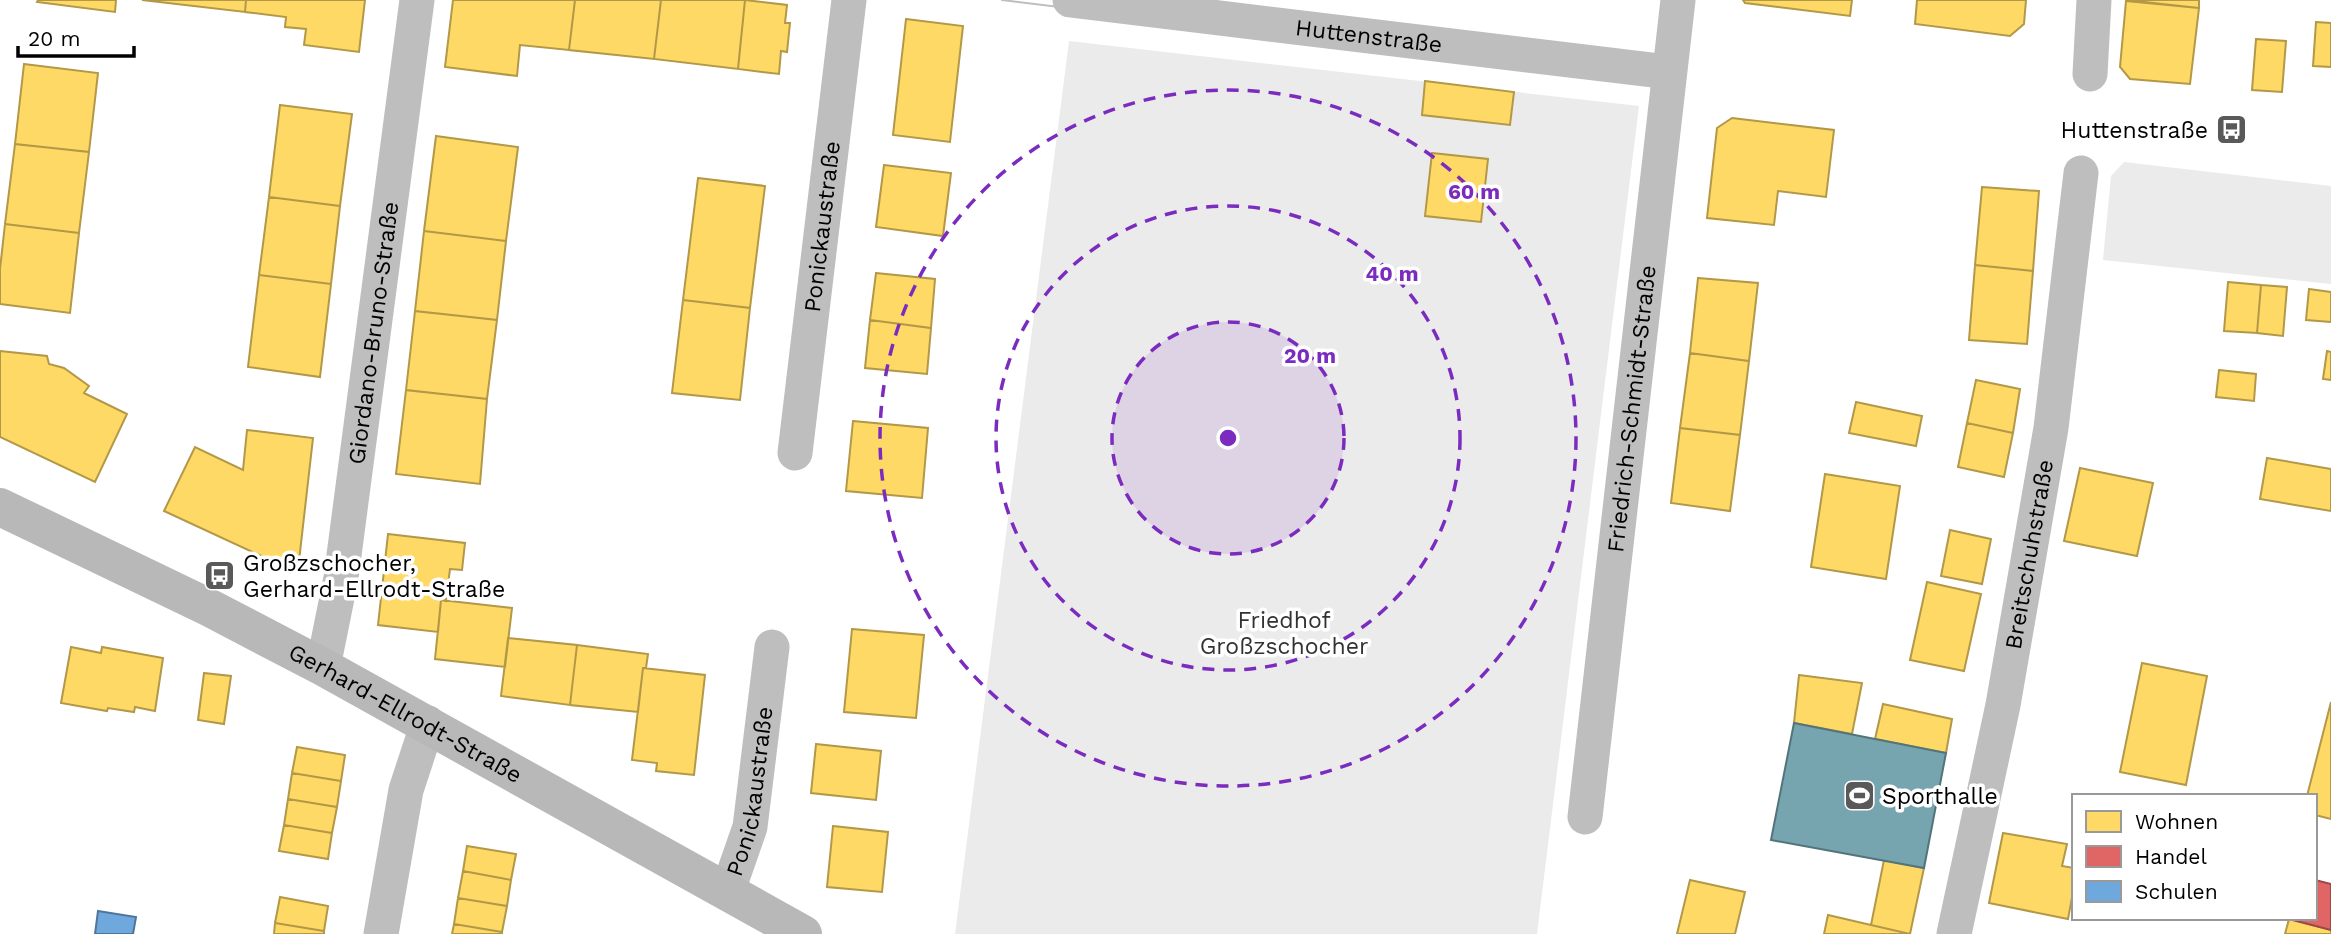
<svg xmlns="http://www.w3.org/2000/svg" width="2331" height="934" font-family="'Work Sans',sans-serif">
  <rect width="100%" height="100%" fill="#fff"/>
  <path fill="#ebebeb" d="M1069,41L1639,106L1537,934H955Z
    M2124,162L2331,186V284L2103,260L2111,176Z"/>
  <path fill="#ffd966" stroke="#b29847" stroke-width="2" d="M38,0H116L115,12L37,2Z
    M142,0H246L245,12Z
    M246,0H365L359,52L304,45L306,29L285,27L286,17L245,12Z
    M453,0H575L569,50L520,45L517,76L445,67Z
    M575,0H661L654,59L569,50Z
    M661,0H745L738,69L654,59Z
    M745,0L787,5L785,23H790L787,52L781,51L779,74L738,69Z
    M1743,0H1852L1850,16L1745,3Z
    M1917,0H2026L2024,24L2010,36L1915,24Z
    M2126,0H2199V8Z
    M2126,1L2199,8L2190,84L2130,79L2120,67Z
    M906,19L963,26L950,142L893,135Z
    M2316,22L2331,23V67L2313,66Z
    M2256,39L2286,41L2282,92L2252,90Z
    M24,64L98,73L89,152L15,144Z
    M1425,81L1514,92L1510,125L1422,115Z
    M280,105L352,114L340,206L269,197Z
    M1732,118L1834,130L1826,197L1778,191L1774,225L1707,218L1717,128Z
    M436,136L518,147L506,241L424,231Z
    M15,144L89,152L79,233L5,224Z
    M1432,153L1488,159L1481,222L1425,216Z
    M884,165L951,173L943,236L876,227Z
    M698,178L765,186L750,308L683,300Z
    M1982,187L2039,191L2033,271L1975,265Z
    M269,197L340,206L331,284L259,275Z
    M5,224L79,233L70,313L0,304V269Z
    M424,231L506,241L497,320L415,311Z
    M1975,265L2033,271L2027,344L1969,340Z
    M876,273L935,279L931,328L870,320Z
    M259,275L331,284L320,377L248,367Z
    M1698,278L1758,283L1749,361L1690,353Z
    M2228,282L2261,285L2257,333L2224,331Z
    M2261,285L2287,287L2283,336L2257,333Z
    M2309,289L2331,292V322L2306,320Z
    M683,300L750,308L740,400L672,393Z
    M415,311L497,320L487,399L406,390Z
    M870,320L931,328L927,374L865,368Z
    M0,351L47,356L49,364L64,368L89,386L84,393L127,414L95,482L0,437Z
    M2327,351L2331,352V380L2323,379Z
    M1690,353L1749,361L1740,435L1680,428Z
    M2219,370L2256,374L2254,401L2216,397Z
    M1976,380L2020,389L2013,433L1967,423Z
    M406,390L487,399L480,484L396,474Z
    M1856,402L1922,416L1916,446L1849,433Z
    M853,421L928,428L922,498L846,491Z
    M1967,423L2013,433L2004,477L1958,467Z
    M1680,428L1740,435L1730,511L1671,503Z
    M247,430L313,438L299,561L285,567L164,511L195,447L243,470Z
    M2267,458L2331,469V511L2260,499Z
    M2080,468L2153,483L2137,556L2064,541Z
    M1825,474L1900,486L1886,579L1811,567Z
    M1950,530L1991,539L1982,584L1941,576Z
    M388,534L465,543L462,570L450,569L446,601L441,600L438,632L378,625Z
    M1927,582L1981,594L1964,671L1910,660Z
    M441,600L512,608L505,667L435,659Z
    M852,629L924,635L916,718L844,712Z
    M508,638L577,645L570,705L501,696Z
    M577,645L648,654L646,668H643L638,712L570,705Z
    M71,647L101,653L102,647L163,658L155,711L135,707L134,712L108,708L107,711L61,703Z
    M2142,663L2207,676L2186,785L2120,772Z
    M643,668L705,675L694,775L656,771L657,763L632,760Z
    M204,673L231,676L224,724L198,720Z
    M1799,675L1862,683L1852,734L1794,723Z
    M2331,702V819L2315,815V796H2307Z
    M1883,704L1952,719L1946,753L1875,739Z
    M816,744L881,751L876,800L811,793Z
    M297,747L345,755L341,781L292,773Z
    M292,773L341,781L337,807L288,799Z
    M288,799L337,807L332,833L284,825Z
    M284,825L332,833L328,859L279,851Z
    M833,826L888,832L882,892L827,887Z
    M2003,833L2067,844L2062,866L2074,868V887L2068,919L1989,903Z
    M467,846L516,854L511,880L463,871Z
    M1884,860L1924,868L1910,934L1871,925Z
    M463,871L511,880L507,906L458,898Z
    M1690,880L1745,892L1735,934H1677Z
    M280,897L328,906L324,931L275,923Z
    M458,898L507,906L502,932L454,924Z
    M1828,915L1871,925L1910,934H1824Z
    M2289,919L2331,930V934H2285Z
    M275,923L324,931V934H274Z
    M454,924L502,932V934H452Z"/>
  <path fill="#e06666" stroke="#9d4747" stroke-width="2" d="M2315,880L2331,884V930L2289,919L2315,918Z"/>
  <path fill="#6fa8dc" stroke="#4e769a" stroke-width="2" d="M98,911L136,917L133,934H95Z"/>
  <path fill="#76a5af" stroke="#53747a" stroke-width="2" d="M1794,723L1946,753L1924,868L1771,840Z"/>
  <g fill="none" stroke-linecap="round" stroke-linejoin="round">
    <g stroke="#bebebe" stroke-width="35">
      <path id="s1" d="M1070,0L1669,72"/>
      <path d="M2090,74L2094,0"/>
      <path id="s2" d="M795,453L849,0"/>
      <path id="s3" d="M323,667L341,578L417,0"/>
      <path id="s4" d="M1585,817L1678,0"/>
      <path id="s5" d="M727,893L750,827L772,647"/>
      <path d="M381,934L406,790L428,723"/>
      <path id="s6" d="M1954,934L2003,705L2051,428L2081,173"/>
    </g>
    <path stroke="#b8b8b8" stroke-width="38" id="s7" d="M0,507L210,608L323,667L803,934"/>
    <path stroke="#bebebe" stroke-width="2" d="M1002,0L1684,83
      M1133,0L1687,66"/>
  </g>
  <circle cx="1228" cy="438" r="116" fill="#7b2cbf" fill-opacity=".12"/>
  <g fill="none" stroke="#7b2cbf" stroke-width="3.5" stroke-dasharray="12 9">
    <circle cx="1228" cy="438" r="116"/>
    <circle cx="1228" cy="438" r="232"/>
    <circle cx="1228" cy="438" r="348"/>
  </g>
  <defs>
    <symbol id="bus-square" viewBox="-11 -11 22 22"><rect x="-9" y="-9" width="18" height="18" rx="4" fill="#595959" stroke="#fff"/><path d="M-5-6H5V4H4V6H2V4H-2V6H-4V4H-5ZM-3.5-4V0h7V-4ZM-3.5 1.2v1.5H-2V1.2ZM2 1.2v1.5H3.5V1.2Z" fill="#fff"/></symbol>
    <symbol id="stadium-square" viewBox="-11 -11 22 22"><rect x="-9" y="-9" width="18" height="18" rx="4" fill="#595959" stroke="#fff"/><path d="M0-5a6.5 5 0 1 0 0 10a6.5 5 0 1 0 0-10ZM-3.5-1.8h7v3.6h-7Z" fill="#fff"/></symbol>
  </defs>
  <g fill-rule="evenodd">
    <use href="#bus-square" x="2214" y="112" width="35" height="35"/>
    <use href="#bus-square" x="202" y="558" width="35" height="35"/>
    <use href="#stadium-square" x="1842" y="778" width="35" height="35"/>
  </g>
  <g text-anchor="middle" stroke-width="7" stroke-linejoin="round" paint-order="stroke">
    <g font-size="23" fill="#000" stroke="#fff">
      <text dy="8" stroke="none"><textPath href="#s1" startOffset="301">Huttenstraße</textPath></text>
      <text dy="8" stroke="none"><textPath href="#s2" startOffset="228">Ponickaustraße</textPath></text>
      <text dy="8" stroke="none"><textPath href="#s3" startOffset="338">Giordano-Bruno-Straße</textPath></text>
      <text dy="8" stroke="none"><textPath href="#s4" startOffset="411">Friedrich-Schmidt-Straße</textPath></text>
      <text dy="8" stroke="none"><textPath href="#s6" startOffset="387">Breitschuhstraße</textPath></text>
      <text dy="8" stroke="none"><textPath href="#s7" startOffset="455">Gerhard-Ellrodt-Straße</textPath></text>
      <text dy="8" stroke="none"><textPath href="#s5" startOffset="105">Ponickaustraße</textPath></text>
    </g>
    <g font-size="23" fill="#000" stroke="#fff" text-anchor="start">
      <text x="2208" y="138" text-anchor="end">Huttenstraße</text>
      <text x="243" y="571">Großzschocher,<tspan x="243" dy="26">Gerhard-Ellrodt-Straße</tspan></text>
      <text x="1882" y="804">Sporthalle</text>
    </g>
    <g font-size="23" fill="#323232" stroke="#fff">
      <text x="1284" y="628">Friedhof<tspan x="1284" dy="26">Großzschocher</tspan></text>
    </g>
  </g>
  <circle cx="1228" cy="438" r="10" fill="#7b2cbf" stroke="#fff" stroke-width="3.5"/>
  <g font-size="21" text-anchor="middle" font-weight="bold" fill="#7b2cbf" stroke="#fff" stroke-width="7" stroke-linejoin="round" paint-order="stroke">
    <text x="1474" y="199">60 m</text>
    <text x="1392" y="281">40 m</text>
    <text x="1310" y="363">20 m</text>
  </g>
  <rect x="2072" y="794" width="245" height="126" fill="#ffffff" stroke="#999999" stroke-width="2"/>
  <rect x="2086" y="811" width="35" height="21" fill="#ffd966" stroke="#999999" stroke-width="2"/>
  <text x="2135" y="829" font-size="21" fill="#000000">Wohnen</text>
  <rect x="2086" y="846" width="35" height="21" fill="#e06666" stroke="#999999" stroke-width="2"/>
  <text x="2135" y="864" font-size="21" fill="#000000">Handel</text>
  <rect x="2086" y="881" width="35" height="21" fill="#6fa8dc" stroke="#999999" stroke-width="2"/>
  <text x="2135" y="899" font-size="21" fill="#000000">Schulen</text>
  <path d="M18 46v10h116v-10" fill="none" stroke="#000000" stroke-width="3.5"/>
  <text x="28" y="46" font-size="21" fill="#000000" stroke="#ffffff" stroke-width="5" paint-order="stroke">20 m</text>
</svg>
